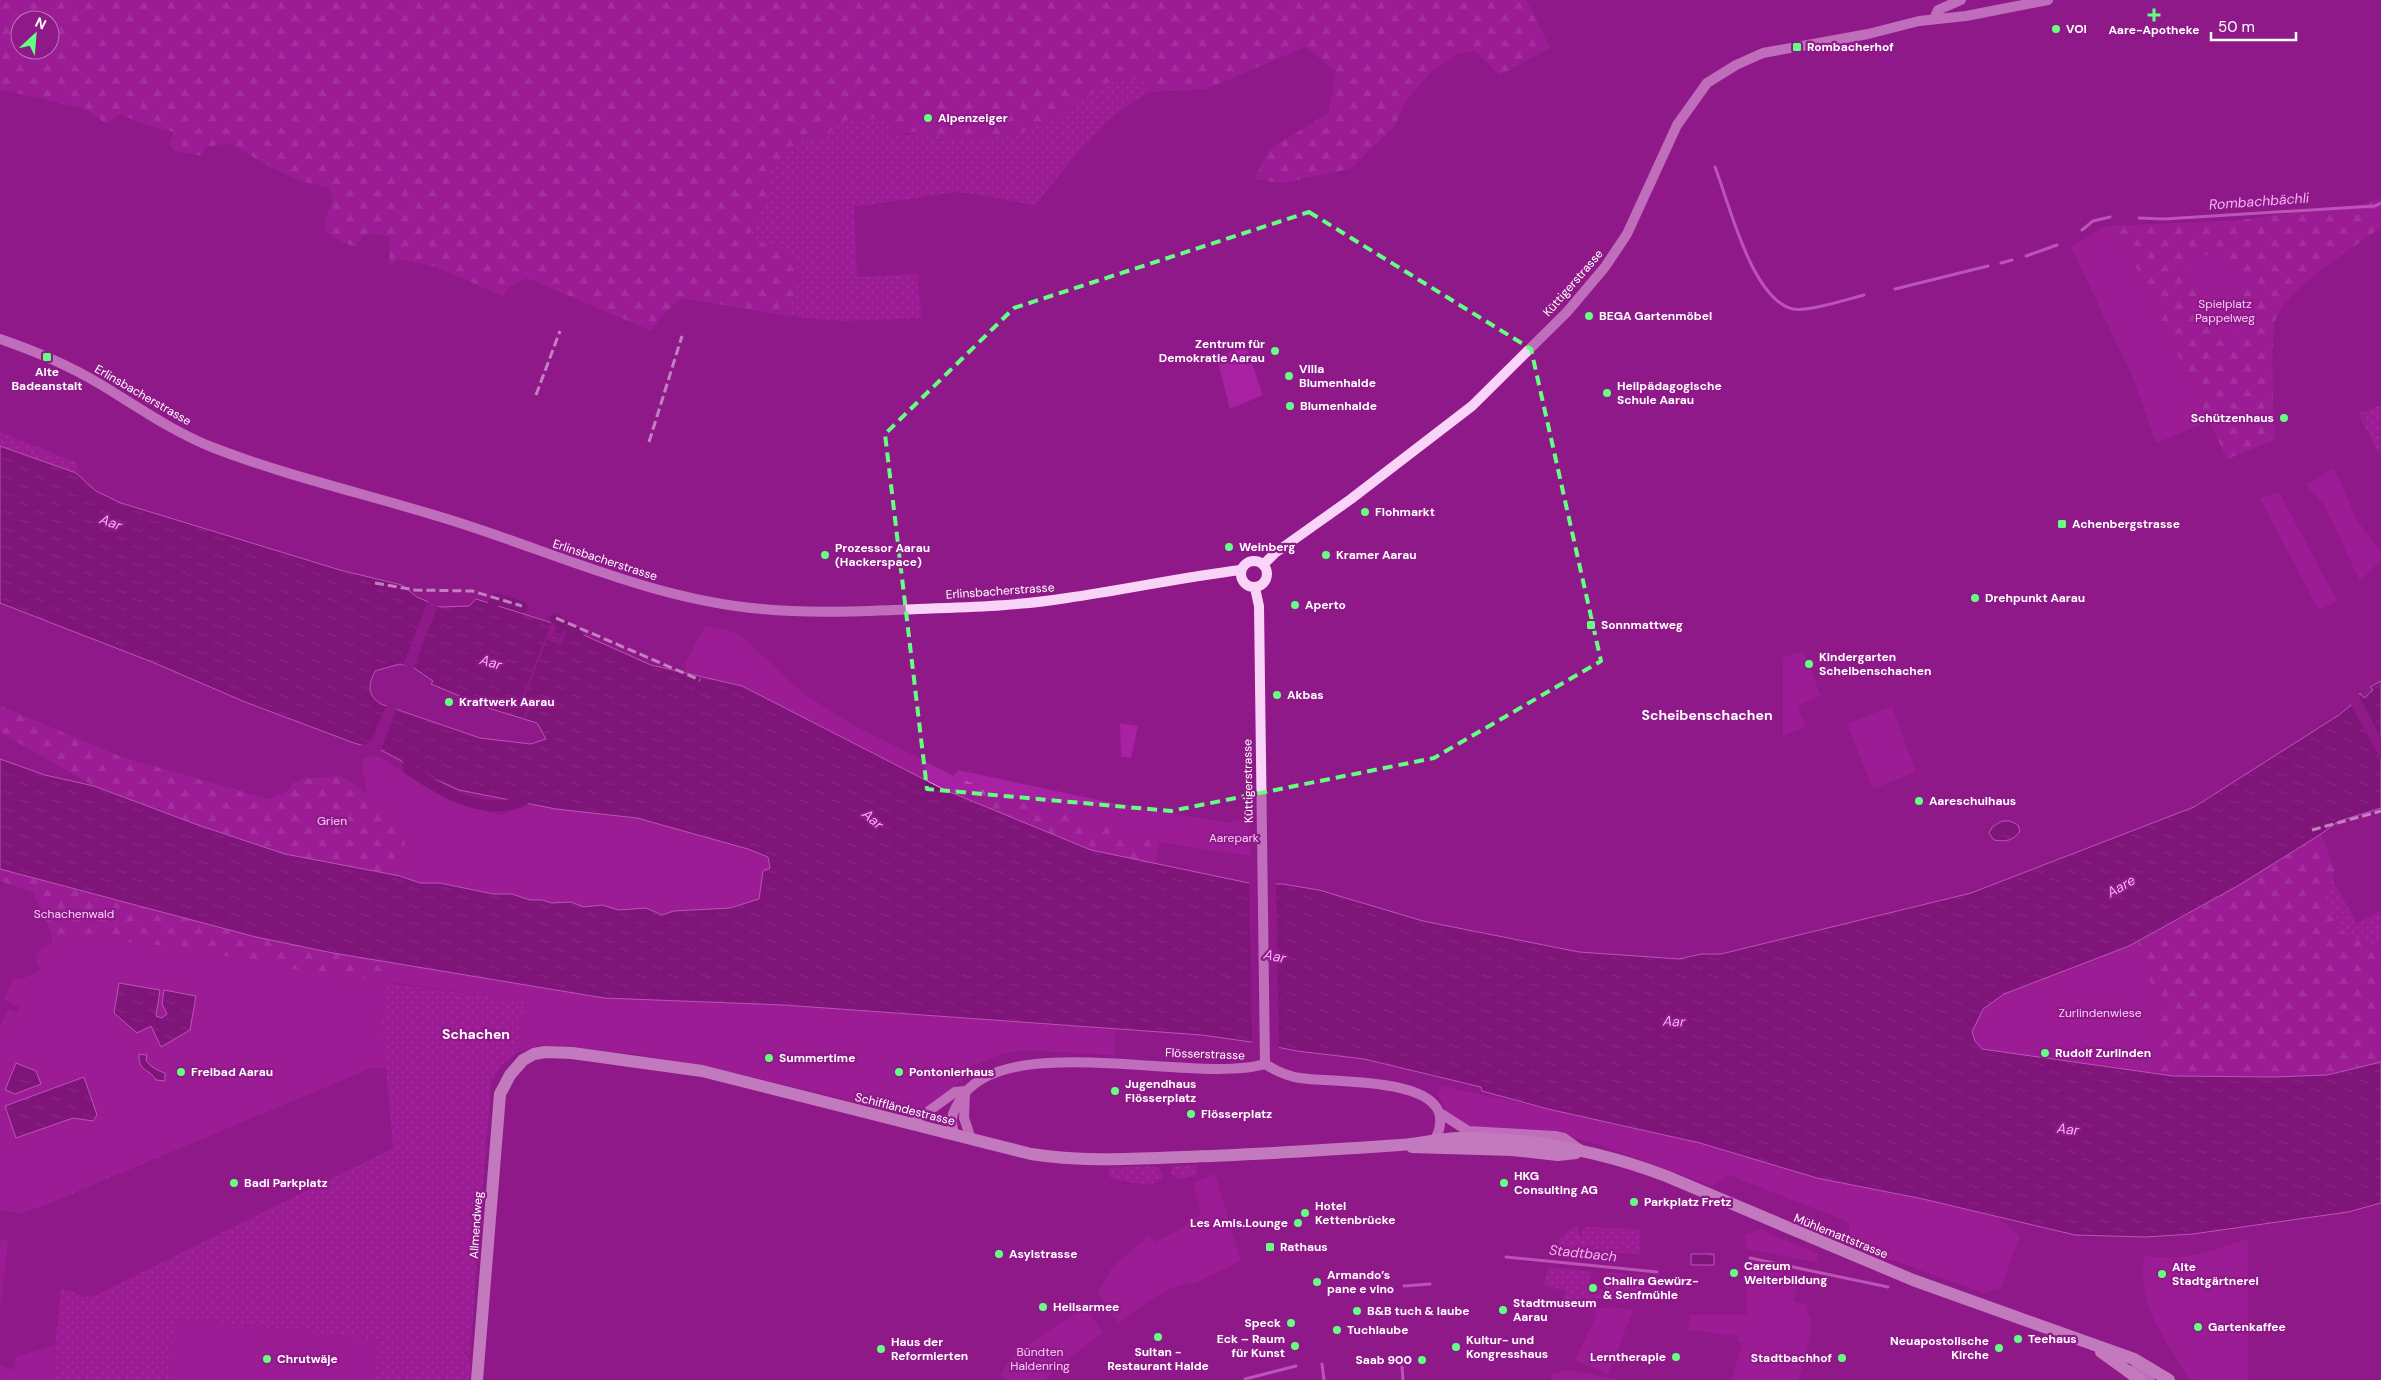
<svg xmlns="http://www.w3.org/2000/svg" width="2381" height="1380" font-family="'DM Sans',sans-serif">
  <defs>
    <pattern id="grass-dots" width="8" height="8" patternUnits="userSpaceOnUse" patternTransform="scale(1.25)"><rect width="8" height="8" fill="#a821a3"/><path d="M2 2h.1M6 6h.1" fill="none" stroke="#b94db5" stroke-width="1.8" stroke-linecap="round"/></pattern>
    <pattern id="forest-firs" width="22" height="20" patternUnits="userSpaceOnUse" patternTransform="scale(1.25)"><rect width="22" height="20" fill="#a821a3"/><path d="M5 1l3.5 6h-7zM16 11l3.5 6h-7z" fill="#b94db5"/></pattern>
    <pattern id="water-ripples" width="26" height="14" patternUnits="userSpaceOnUse" patternTransform="scale(1.25)"><rect width="26" height="14" fill="#6c1067"/><path d="M2 4q2-2 4 0t4 0M15 11q2-2 4 0t4 0" fill="none" stroke="#82347e"/></pattern>
  </defs>
  <rect width="100%" height="100%" fill="#8f1989"/>
  <path fill="url(#grass-dots)" d="M1143,78L1150,92C1101,117 1069,164 1035,206L995,197L956,192L854,207L857,277L917,274L922,318L842,321L788,316L800,277L747,241L771,187L767,171L796,145L808,138L825,140L838,121L882,118L906,135L922,131L936,136L1061,116L1107,83Z
    M2381,405V457L2358,414Z
    M0,432L78,463L76,473L0,446Z
    M2332,878L2357,924L2381,910V945L2370,946L2339,929L2324,902Z
    M52,935L184,948L349,978L526,1001L517,1046L518,1052L500,1067L491,1082L470,1355L461,1349L471,1361L470,1380H374L378,1340L175,1318L170,1380H52L61,1288L90,1298L393,1148L386,1068H371L40,1207L21,1213L0,1210V1028L8,1009L17,1013L20,1007L4,1000L14,978L20,980L41,970L35,957L40,949L52,943Z
    M1197,1165V1175L1181,1179L1171,1174L1173,1166Z
    M1153,1166L1159,1168L1163,1177C1153,1191 1125,1181 1111,1178L1107,1174L1110,1168Z
    M1577,1226L1581,1238L1583,1227L1640,1229V1254L1593,1251L1555,1255C1556,1238 1563,1234 1577,1226Z
    M1549,1267L1591,1271L1590,1289L1605,1290L1606,1272L1646,1276L1642,1296C1619,1310 1607,1295 1585,1299C1577,1301 1573,1303 1563,1301L1565,1290L1543,1286Z"/>
  <path fill="url(#forest-firs)" fill-rule="evenodd" d="M0,0H1526L1550,48L1500,75L1475,51L1460,53L1433,70L1406,100L1395,126L1350,169L1281,183L1254,179L1269,150L1329,112L1336,72L1306,47L1206,89L1150,92L1143,78L1107,83L1061,116L1023,132L971,141L936,136L922,131L892,135L891,123L882,118L838,121L825,140L807,138L796,145L767,171L771,187L747,240L790,250L800,277L788,316L681,298L658,320L652,331L527,278L510,286L503,296L436,267L399,259L389,265L390,237C372,232 366,230 355,247L336,239L326,231L325,221L333,198L328,187L300,181L268,166L230,143L205,147L202,156L175,151L169,145L174,132L151,127L120,114L107,124L84,109L0,89ZM20,20H50V50H20Z
    M2381,198V228C2355,245 2283,292 2275,321C2273,328 2274,336 2273,344C2271,376 2274,408 2275,440L2227,459L2134,263L2105,226L2231,221L2363,204Z
    M0,706L122,757L268,799L288,791L293,783L303,779L341,776L387,807L406,837L400,876L285,854L198,825L94,786L0,732Z
    M954,776L1015,799L1159,842L1156,864L1091,850L945,790Z
    M2321,834L2335,870L2324,902L2339,929L2370,946L2381,945V1062L2327,1075L2275,1077L2173,1076L2156,1073L2154,995L2137,941L2241,884Z
    M0,869L256,937L389,962L387,982L304,971L184,948L52,935L33,892L0,881Z"/>
  <path fill="#a821a3" d="M2105,226L2134,263L2209,421L2156,443L2134,380L2071,247Z
    M2200,254L2227,259L2246,301V326L2230,338L2214,337L2198,307L2208,297L2201,286L2192,285L2189,265Z
    M1246,346L1263,395L1230,409L1217,358Z
    M2334,468L2357,520L2381,553V560L2360,581L2325,506L2306,485Z
    M2279,492L2337,601L2319,610L2260,499Z
    M705,626L738,633L804,694L851,724L954,776L958,770L1117,804L1228,823L1236,820L1249,819L1250,856L1159,842L1126,833L1015,799L954,776L945,790L742,686L686,672V662Z
    M1803,651L1821,696L1797,705L1806,727L1783,736V657Z
    M1892,706L1916,772L1873,789L1847,724Z
    M1120,723L1138,726L1131,758L1121,757Z
    M374,756L380,757L438,794L489,812L502,815L531,804L556,809L637,818L748,849L768,857L770,869L763,871L759,899L730,908L674,911L662,915L646,908L619,910L602,905L584,907L571,902L552,903L542,900H530L512,894H493L440,883H420L400,876L406,837L387,807L368,796L363,773V758Z
    M52,935L184,948L304,971L387,982L389,962L605,998L784,1005L1116,1030L1114,1055L1023,1050L1003,1054L971,1066L961,1081L926,1109L916,1112H899L744,1075L642,1055L541,1045L518,1052L517,1046L526,1001L388,982L382,1023L386,1068H371L21,1213L0,1210V1028L8,1009L17,1013L20,1007L4,1000L14,978L20,980L41,970L35,957L40,949L52,943Z
    M2137,941L2154,995L2156,1073L1982,1049L1975,1041L1972,1032L1983,1009L2004,994Z
    M1442,1086L1700,1143L1817,1178L1923,1199L1997,1217L2020,1236L2001,1288L1984,1293L1850,1245L1849,1222L1729,1175L1712,1186L1604,1146L1569,1136L1471,1127L1450,1118L1438,1094Z
    M1215,1174L1241,1261L1195,1283C1167,1283 1141,1308 1118,1323L1098,1291L1112,1268L1149,1235L1155,1242L1181,1229L1201,1213L1193,1183Z
    M1760,1230L1818,1254L1816,1262L1746,1249L1745,1234Z
    M0,1239L8,1240L0,1308Z
    M2248,1239V1380H2198L2188,1377C2163,1335 2138,1308 2144,1256L2175,1258L2199,1254Z
    M1746,1263L1798,1277L1794,1302L1807,1304C1806,1311 1810,1314 1811,1320C1812,1331 1803,1369 1798,1380H1732L1742,1343L1737,1342L1738,1336L1689,1330L1690,1315H1747Z
    M1085,1307L1103,1333L1062,1363L1045,1380H1008L1000,1374L1015,1353Z
    M1610,1307L1633,1310L1608,1374L1575,1360L1597,1314L1592,1312L1594,1309Z
    M175,1318L378,1340L374,1380H170Z
    M55,1345L52,1380H0V1365L13,1370L16,1357Z
    M1567,1370L1619,1380H1551V1375Z"/>
  <path fill="url(#water-ripples)" stroke="#f199ef" fill-rule="evenodd" d="M0,446L76,473L96,491L121,503L340,570L402,585L417,597L440,607L469,606L476,599L568,628L651,665L742,686L945,790L1091,850L1249,883L1282,884L1319,890L1423,921L1579,952L1679,959L1701,954H1721L1971,893L2194,807L2339,715L2350,706L2360,693L2364,698L2373,690L2370,687L2381,681V808L2339,821L2321,834L2241,884L2129,946L2004,994L1983,1009L1972,1032L1975,1041L1982,1049L2173,1076L2275,1077L2327,1075L2381,1062V1203L2348,1212L2193,1234L2145,1237L2075,1235L1923,1199L1817,1178L1700,1143L1548,1109L1482,1091L1481,1087L1364,1059L1297,1051L1251,1042L1202,1035L784,1005L604,998L333,953L256,937L0,869V759L45,775L94,786L198,825L285,854L400,876L420,883H440L493,894H512L530,900H542L552,903L571,902L584,907L602,905L619,910L646,908L662,915L674,911L730,908L759,899L763,871L770,868L768,857L748,849L637,818L556,809L459,790L432,778L383,751L354,743L245,702L152,662L0,603ZM400,664L414,668L433,681L431,684L488,708L537,723L546,739L531,744L480,738L381,704C367,695 368,685 375,671Z
    M2002,821H2010L2018,825L2020,831C2013,841 2006,842 1994,840L1989,833L1992,827Z
    M119,983L160,990L156,1016L162,1018L167,1014L162,1004L164,990L196,996L190,1030L161,1047L151,1026L137,1033L114,1013Z
    M139,1054L147,1055L146,1060C149,1066 158,1071 165,1073V1081L156,1080C149,1068 138,1072 139,1054Z
    M16,1063L36,1071L41,1084L15,1094L5,1090Z
    M84,1077L97,1115L93,1121L73,1118L16,1138L5,1106Z
    M1691,1254H1714V1265H1691Z"/>
  <path fill="#8f1989" d="M428,601L438,605L413,669L403,665Z
    M552,620L558,624L553,635L560,638L566,624L569,625L561,645L547,639L524,698L532,703L526,718L524,717L529,704L521,701Z
    M2358,694L2381,738V759L2350,703Z
    M387,704L397,708L380,752L356,746L367,744L372,739Z
    M1249,880L1276,881L1279,1050L1252,1044Z"/>
  <g fill="none" stroke-linecap="round" stroke-linejoin="round">
    <path stroke="#f199ef" stroke-width="3" d="M1715,167C1729,203 1752,300 1793,309C1808,312 1848,299 1864,295
      M2139,218L2164,219L2375,206L2381,203
      M2082,230L2093,221L2110,217
      M2026,256L2057,245
      M2001,263L2012,260
      M1895,289L1988,266
      M1506,1257L1657,1272
      M1750,1258L1888,1287
      M1404,1286L1430,1284
      M1322,1364L1324,1380
      M1402,1367L1403,1380
      M1245,1379L1296,1366"/>
    <path stroke="#6c1067" stroke-width="11" d="M493,604L497,599L522,607
      M555,619L578,634
      M408,765V769C441,790 486,820 525,799"/>
    <path stroke="#fad3f8" stroke-width="10" d="M1934,19L1938,10L1961,0
      M0,339C35,351 68,365 100,384C138,407 173,432 214,448C295,479 380,497 463,524C562,556 657,600 762,609C814,614 866,611 918,609C968,607 1018,606 1067,598C1125,590 1182,577 1241,570
      M1241 574a13 13 0 1 1 26 0a13 13 0 1 1-26 0Z
      M1263,565L1275,553L1351,499L1472,406L1567,312L1605,267L1627,234L1677,125L1707,83L1736,65L1763,53L1868,34L1919,21L1966,16L2048,0
      M1255,588L1259,606L1265,1064
      M965,1092L964,1118L971,1139
      M1440,1113L1468,1131L1555,1136L1564,1138L1581,1150
      M911,1124L955,1092L965,1091
      M955,1135C949,1120 952,1113 960,1100C1002,1028 1194,1085 1265,1064C1276,1071 1286,1076 1300,1078C1331,1083 1435,1077 1440,1117C1441,1126 1439,1132 1435,1139
      M2132,1370L2150,1380"/>
    <path stroke="#ffeefd" stroke-width="12" d="M1412,1147L1512,1150L1558,1155L1576,1153
      M2101,1352L2140,1380
      M477,1380L500,1094L510,1075L523,1060L534,1054L545,1052L572,1053L702,1071L1031,1154C1081,1162 1131,1159 1182,1157C1254,1155 1327,1150 1400,1145C1420,1144 1439,1138 1460,1138C1531,1138 1600,1151 1666,1176L1913,1280L2134,1359L2169,1380"/>
    <path stroke="#fff" stroke-width="3" stroke-dasharray="9 4" stroke-linecap="butt" d="M536,395L560,331
      M649,442L682,336
      M375,583L415,590L472,591L522,606
      M556,618L700,680
      M2312,830L2381,811"/>
  </g>
  <path d="M0 0H2381V1380H0ZM1309,212L1531,349L1601,661L1434,758L1171,811L927,789L885,434L1014,308Z" fill="#8f1989" fill-opacity=".55" fill-rule="evenodd"/>
  <path fill="none" stroke="#64ff82" stroke-width="4" stroke-dasharray="10 6" stroke-linejoin="round" d="M1309,212L1531,349L1601,661L1434,758L1171,811L927,789L885,434L1014,308Z"/>
  <g fill="#64ff82" stroke="#8f1989" stroke-width="2">
    <path d="M2151.5 7.5h5v5h5v5h-5v5h-5v-5h-5v-5h5z"/>
    <circle cx="2056" cy="29" r="5"/>
    <rect x="1792" y="42" width="10" height="10" rx="2.5"/>
    <circle cx="928" cy="118" r="5"/>
    <circle cx="1589" cy="316" r="5"/>
    <circle cx="1275" cy="351" r="5"/>
    <rect x="42" y="352" width="10" height="10" rx="2.5"/>
    <circle cx="1289" cy="376" r="5"/>
    <circle cx="1607" cy="393" r="5"/>
    <circle cx="1290" cy="406" r="5"/>
    <circle cx="2284" cy="418" r="5"/>
    <circle cx="1365" cy="512" r="5"/>
    <rect x="2057" y="519" width="10" height="10" rx="2.5"/>
    <circle cx="1229" cy="547" r="5"/>
    <circle cx="825" cy="555" r="5"/>
    <circle cx="1326" cy="555" r="5"/>
    <circle cx="1975" cy="598" r="5"/>
    <circle cx="1295" cy="605" r="5"/>
    <rect x="1586" y="620" width="10" height="10" rx="2.5"/>
    <circle cx="1809" cy="664" r="5"/>
    <circle cx="1277" cy="695" r="5"/>
    <circle cx="449" cy="702" r="5"/>
    <circle cx="1919" cy="801" r="5"/>
    <circle cx="2045" cy="1053" r="5"/>
    <circle cx="769" cy="1058" r="5"/>
    <circle cx="181" cy="1072" r="5"/>
    <circle cx="899" cy="1072" r="5"/>
    <circle cx="1115" cy="1091" r="5"/>
    <circle cx="1191" cy="1114" r="5"/>
    <circle cx="234" cy="1183" r="5"/>
    <circle cx="1504" cy="1183" r="5"/>
    <circle cx="1634" cy="1202" r="5"/>
    <circle cx="1305" cy="1213" r="5"/>
    <circle cx="1298" cy="1223" r="5"/>
    <rect x="1265" y="1242" width="10" height="10" rx="2.5"/>
    <circle cx="999" cy="1254" r="5"/>
    <circle cx="1734" cy="1273" r="5"/>
    <circle cx="2162" cy="1274" r="5"/>
    <circle cx="1317" cy="1282" r="5"/>
    <circle cx="1593" cy="1288" r="5"/>
    <circle cx="1043" cy="1307" r="5"/>
    <circle cx="1503" cy="1310" r="5"/>
    <circle cx="1357" cy="1311" r="5"/>
    <circle cx="1291" cy="1323" r="5"/>
    <circle cx="2198" cy="1327" r="5"/>
    <circle cx="1337" cy="1330" r="5"/>
    <circle cx="1158" cy="1337" r="5"/>
    <circle cx="2018" cy="1339" r="5"/>
    <circle cx="1295" cy="1346" r="5"/>
    <circle cx="1456" cy="1347" r="5"/>
    <circle cx="1999" cy="1348" r="5"/>
    <circle cx="881" cy="1349" r="5"/>
    <circle cx="1676" cy="1357" r="5"/>
    <circle cx="1842" cy="1358" r="5"/>
    <circle cx="267" cy="1359" r="5"/>
    <circle cx="1422" cy="1360" r="5"/>
  </g>
  <g text-anchor="middle" stroke-width="4.5" stroke-linejoin="round" paint-order="stroke">
    <g font-size="12" font-weight="bold" fill="#fff" stroke="#8f1989" text-anchor="start">
      <text x="2066" y="33">VOI</text>
      <text x="2154" y="34" text-anchor="middle">Aare-Apotheke</text>
      <text x="1807" y="51">Rombacherhof</text>
      <text x="938" y="122">Alpenzeiger</text>
      <text x="1599" y="320">BEGA Gartenmöbel</text>
      <text x="1265" y="348" text-anchor="end">Zentrum für<tspan x="1265" dy="14">Demokratie Aarau</tspan></text>
      <text x="1299" y="373">Villa<tspan x="1299" dy="14">Blumenhalde</tspan></text>
      <text x="47" y="376" text-anchor="middle">Alte<tspan x="47" dy="14">Badeanstalt</tspan></text>
      <text x="1617" y="390">Heilpädagogische<tspan x="1617" dy="14">Schule Aarau</tspan></text>
      <text x="1300" y="410">Blumenhalde</text>
      <text x="2274" y="422" text-anchor="end">Schützenhaus</text>
      <text x="1375" y="516">Flohmarkt</text>
      <text x="2072" y="528">Achenbergstrasse</text>
      <text x="1239" y="551">Weinberg</text>
      <text x="835" y="552">Prozessor Aarau<tspan x="835" dy="14">(Hackerspace)</tspan></text>
      <text x="1336" y="559">Kramer Aarau</text>
      <text x="1985" y="602">Drehpunkt Aarau</text>
      <text x="1305" y="609">Aperto</text>
      <text x="1601" y="629">Sonnmattweg</text>
      <text x="1819" y="661">Kindergarten<tspan x="1819" dy="14">Scheibenschachen</tspan></text>
      <text x="1287" y="699">Akbas</text>
      <text x="459" y="706">Kraftwerk Aarau</text>
      <text x="1929" y="805">Aareschulhaus</text>
      <text x="2055" y="1057">Rudolf Zurlinden</text>
      <text x="779" y="1062">Summertime</text>
      <text x="191" y="1076">Freibad Aarau</text>
      <text x="909" y="1076">Pontonierhaus</text>
      <text x="1125" y="1088">Jugendhaus<tspan x="1125" dy="14">Flösserplatz</tspan></text>
      <text x="1201" y="1118">Flösserplatz</text>
      <text x="1514" y="1180">HKG<tspan x="1514" dy="14">Consulting AG</tspan></text>
      <text x="244" y="1187">Badi Parkplatz</text>
      <text x="1644" y="1206">Parkplatz Fretz</text>
      <text x="1315" y="1210">Hotel<tspan x="1315" dy="14">Kettenbrücke</tspan></text>
      <text x="1288" y="1227" text-anchor="end">Les Amis.Lounge</text>
      <text x="1280" y="1251">Rathaus</text>
      <text x="1009" y="1258">Asylstrasse</text>
      <text x="1744" y="1270">Careum<tspan x="1744" dy="14">Weiterbildung</tspan></text>
      <text x="2172" y="1271">Alte<tspan x="2172" dy="14">Stadtgärtnerei</tspan></text>
      <text x="1327" y="1279">Armando’s<tspan x="1327" dy="14">pane e vino</tspan></text>
      <text x="1603" y="1285">Chalira Gewürz-<tspan x="1603" dy="14">&amp; Senfmühle</tspan></text>
      <text x="1513" y="1307">Stadtmuseum<tspan x="1513" dy="14">Aarau</tspan></text>
      <text x="1053" y="1311">Heilsarmee</text>
      <text x="1367" y="1315">B&amp;B tuch &amp; laube</text>
      <text x="1281" y="1327" text-anchor="end">Speck</text>
      <text x="2208" y="1331">Gartenkaffee</text>
      <text x="1347" y="1334">Tuchlaube</text>
      <text x="1285" y="1343" text-anchor="end">Eck – Raum<tspan x="1285" dy="14">für Kunst</tspan></text>
      <text x="2028" y="1343">Teehaus</text>
      <text x="1466" y="1344">Kultur- und<tspan x="1466" dy="14">Kongresshaus</tspan></text>
      <text x="1989" y="1345" text-anchor="end">Neuapostolische<tspan x="1989" dy="14">Kirche</tspan></text>
      <text x="891" y="1346">Haus der<tspan x="891" dy="14">Reformierten</tspan></text>
      <text x="1158" y="1356" text-anchor="middle">Sultan -<tspan x="1158" dy="14">Restaurant Halde</tspan></text>
      <text x="1666" y="1361" text-anchor="end">Lerntherapie</text>
      <text x="1832" y="1362" text-anchor="end">Stadtbachhof</text>
      <text x="277" y="1363">Chrutwäje</text>
      <text x="1412" y="1364" text-anchor="end">Saab 900</text>
    </g>
    <g font-size="12" fill="#fff" stroke="#8f1989">
      <text transform="translate(1573 283) rotate(-49)" y="4">Küttigerstrasse</text>
      <text transform="translate(143 395) rotate(30)" y="4">Erlinsbacherstrasse</text>
      <text transform="translate(605 560) rotate(18)" y="4">Erlinsbacherstrasse</text>
      <text transform="translate(1000 591) rotate(-4)" y="4">Erlinsbacherstrasse</text>
      <text transform="translate(1248 781) rotate(-91)" y="4">Küttigerstrasse</text>
      <text transform="translate(1205 1054) rotate(2)" y="4">Flösserstrasse</text>
      <text transform="translate(905 1109) rotate(14)" y="4">Schiffländestrasse</text>
      <text transform="translate(476 1225) rotate(-86)" y="4">Allmendweg</text>
      <text transform="translate(1841 1236) rotate(22)" y="4">Mühlemattstrasse</text>
    </g>
    <g font-size="12" fill="#fbccf9" stroke="#8f1989">
      <text x="2225" y="308">Spielplatz<tspan x="2225" dy="14">Pappelweg</tspan></text>
      <text x="332" y="825">Grien</text>
      <text x="1234" y="842">Aarepark</text>
      <text x="74" y="918">Schachenwald</text>
      <text x="2100" y="1017">Zurlindenwiese</text>
      <text x="1040" y="1356">Bündten<tspan x="1040" dy="14">Haldenring</tspan></text>
    </g>
    <g font-size="14" font-style="italic" fill="#f6b2f4" stroke="#8f1989">
      <text transform="translate(2259 201) rotate(-4)" y="5">Rombachbächli</text>
      <text transform="translate(111 522) rotate(21)" y="5">Aar</text>
      <text transform="translate(491 662) rotate(16)" y="5">Aar</text>
      <text transform="translate(873 819) rotate(41)" y="5">Aar</text>
      <text transform="translate(2121 886) rotate(-30)" y="5">Aare</text>
      <text transform="translate(1275 956) rotate(12)" y="5">Aar</text>
      <text transform="translate(1674 1021) rotate(3)" y="5">Aar</text>
      <text transform="translate(2068 1129) rotate(6)" y="5">Aar</text>
      <text transform="translate(1583 1253) rotate(6)" y="5">Stadtbach</text>
    </g>
    <g font-size="14" font-weight="bold" fill="#fff" stroke="#8f1989">
      <text x="1707" y="720">Scheibenschachen</text>
      <text x="476" y="1039">Schachen</text>
    </g>
  </g>
  <g transform="translate(35 35) rotate(26)"><circle r="24" fill="#8f1989" stroke="#bc75b8"/>
  <path d="M0-4L9 19L0 12L-9 19Z" fill="#64ff82"/>
  <text y="-8" font-size="14" font-weight="bold" text-anchor="middle" fill="#ffffff">N</text>
  </g>
  <path d="M2211 32v8h85v-8" fill="none" stroke="#ffffff" stroke-width="2.5"/>
  <text x="2218" y="32" font-size="15" fill="#ffffff" stroke="#8f1989" stroke-width="4" paint-order="stroke">50 m</text>
</svg>
